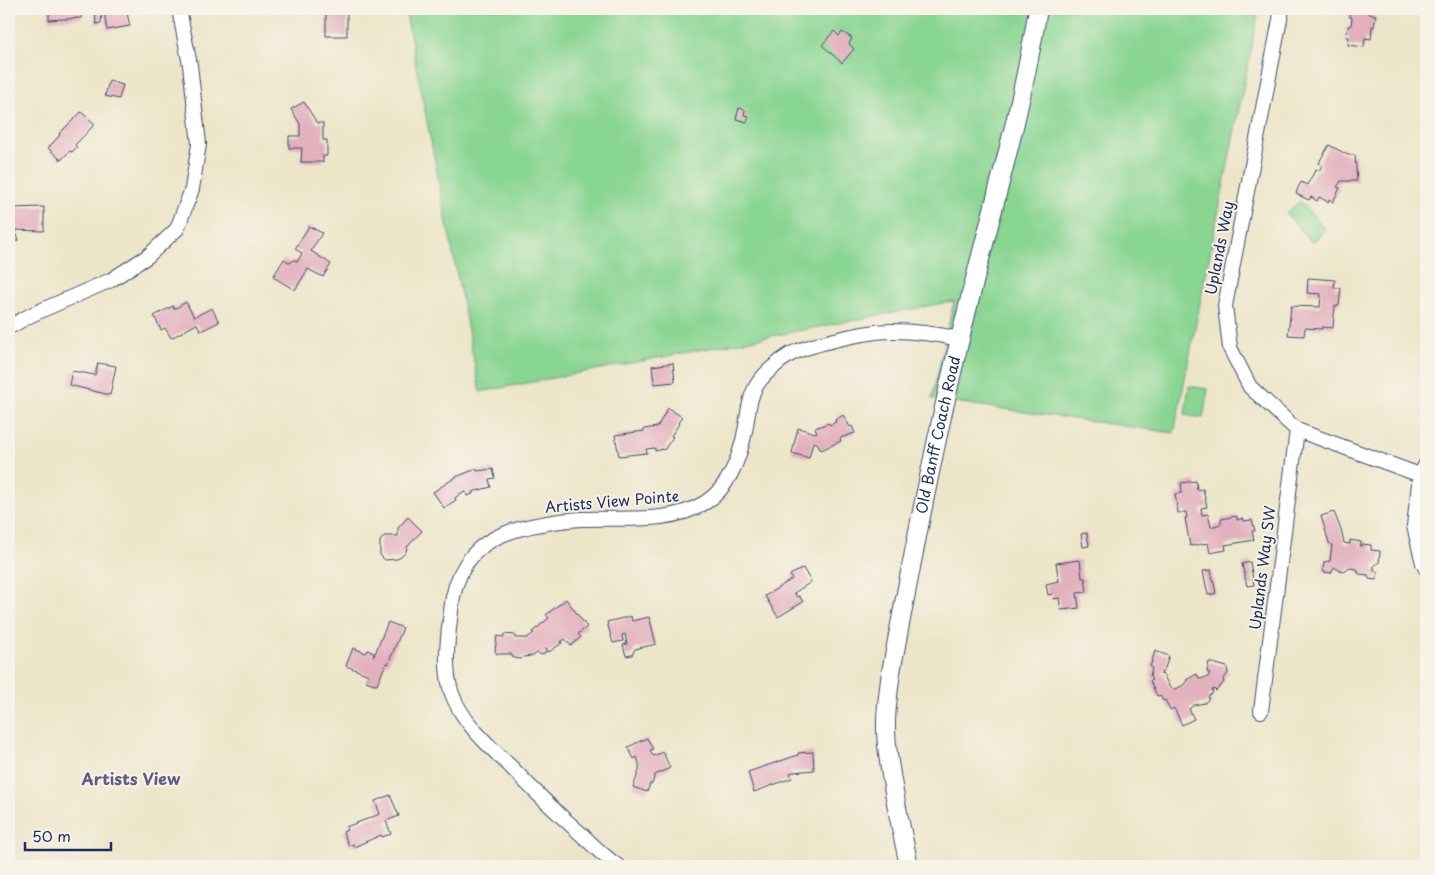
<svg xmlns="http://www.w3.org/2000/svg" width="1435" height="875" font-family="'Playpen Sans',sans-serif">
  <rect width="100%" height="100%" fill="#f7f3e8"/>
  <filter id="ink" filterUnits="userSpaceOnUse"><feTurbulence type="fractalNoise" baseFrequency=".02" numOctaves="2"/><feDisplacementMap in="SourceGraphic" scale="10" xChannelSelector="R" yChannelSelector="G"/><feConvolveMatrix kernelMatrix="1 2 1 2 8 2 1 2 1" color-interpolation-filters="sRGB"/></filter>
  <filter id="wash" filterUnits="userSpaceOnUse"><feTurbulence type="fractalNoise" baseFrequency=".0096" numOctaves="4" result="noise"/><feDisplacementMap in="SourceGraphic" scale="20" xChannelSelector="R" yChannelSelector="G"/><feGaussianBlur stdDeviation="1.12" result="paint"/><feColorMatrix in="noise" values="0 0 0 0 0 0 0 0 0 0 0 0 0 0 0 0 0 1.4 0 .05"/><feComposite in="paint" operator="in"/></filter>
  <g filter="url(#wash)">
    <rect width="100%" height="100%" fill="#ece5c8"/>
    <path fill="#89d592" stroke="#528278" d="M405,9H1259L1174,433L932,399L954,301L480,392Z
      M1300,201L1326,230L1312,243L1286,213Z
      M1189,386L1208,389L1203,418L1185,415Z"/>
    <g id="blocks">
      <path fill="#e3b0be" d="M49,9H102L101,23L96,24L95,11L81,12V18L49,20Z
        M126,9L130,26L107,30L104,12Z
        M326,9H347V36H326Z
        M1350,9H1370L1369,14L1376,15L1374,27L1372,26L1371,39L1365,38L1364,47L1348,45L1349,37H1346L1348,26H1351L1352,17H1349Z
        M834,31L839,36L842,32L852,38L849,44L854,49L842,63L822,45Z
        M109,81L123,85L119,99L105,96Z
        M304,102L317,123H323V140H327V156H323V162H301L302,148H289V136H300V124L291,109Z
        M739,108L745,110L744,115L749,116L747,122L736,119Z
        M81,112L95,124L75,145L77,147L72,152L70,151L61,160L48,148L60,135L59,134Z
        M1329,145L1348,155H1355L1357,181H1341L1337,187L1340,188L1333,202L1329,199L1328,202L1319,197L1317,201L1311,197L1309,200L1296,194L1298,188L1301,182L1307,185L1316,169L1319,171L1322,165L1319,163L1322,157Z
        M44,207V231L15,230L19,240L9,244V208Z
        M309,226L322,233L311,251L331,264L323,277L308,269L295,290L273,277L284,259L290,263L294,260L298,261L302,253L295,249Z
        M1308,278L1335,280L1334,288H1341L1339,306H1335L1333,328L1322,327V329L1305,328L1304,336L1288,335L1291,306L1320,307L1321,294L1307,293Z
        M186,302L194,317L212,308L219,322L201,331L197,324L171,338L165,328L161,330L154,316L173,306L174,309Z
        M98,363L116,366L110,395L69,385L72,371L95,375Z
        M673,363L675,382L654,384L652,366Z
        M668,408L682,417L678,423L679,424L671,436L673,437L664,450L663,449L655,451V448L646,449L647,453L619,456L615,435L644,431V429L657,427Z
        M843,415L850,427L852,426L855,433L840,438L841,441L821,450L817,443L813,442L809,458L792,453L798,428L815,433L817,432L815,428L829,423L830,425L836,422L835,420Z
        M476,469L477,471L493,469L495,478L489,479L491,487L472,492L473,494L467,496L466,492L461,493L455,498L456,500L444,508L433,492L456,477Z
        M1196,481L1197,490L1203,489L1207,507L1201,508L1202,515L1208,514L1211,527L1221,524V519L1237,516V520L1243,518L1244,521L1252,520L1255,531H1252L1254,540L1225,545L1226,550L1210,553L1208,543L1190,546L1185,518H1187L1186,512L1178,513L1175,494L1182,493L1181,483Z
        M1334,512L1341,530L1344,543L1350,544V540L1361,542L1360,546H1362V544L1371,545V550L1380,551L1379,563L1374,565V570L1378,572L1376,580L1369,579L1368,575L1359,574L1357,569L1349,568L1346,571L1342,572L1334,567L1331,573L1324,572L1323,570L1324,562L1330,561L1332,545L1329,543L1321,516Z
        M408,517L422,531L407,547L406,552L401,557L397,559L385,560L380,555V541L384,536H398V528Z
        M1087,533L1089,546L1083,547L1081,534Z
        M1080,560L1082,578H1085L1087,592L1077,593L1079,608L1061,610L1059,598L1053,599L1052,594L1048,595L1046,584L1059,581L1056,563Z
        M1250,562L1254,585L1247,586L1242,564Z
        M803,568L811,582L794,593L797,597L799,596L803,602L778,617L765,596L792,579L790,575Z
        M1211,570L1216,593L1208,595L1203,571Z
        M566,599L587,627L578,634L581,637L572,645L571,646L565,639L561,642L562,643L549,652L546,648V652L542,655L537,653L533,656L523,657L521,659L514,658L511,654H497L495,651L497,636L504,637V634L515,635V638H527L534,633L532,632L549,618L546,615Z
        M631,616L632,621L649,617L656,644L635,649L632,655L626,656L623,645L627,644L625,634L622,635L623,641L613,643L607,622Z
        M388,622L403,628L388,664L386,663L377,685L366,681L369,675L346,666L353,648L366,653L368,650L374,653L373,656H374Z
        M1155,651L1169,656L1164,671H1162L1161,675L1163,674L1170,688L1175,689L1182,686L1187,681L1186,680L1197,674L1199,679L1208,677L1210,673L1207,672L1209,662L1227,667L1228,673L1223,680L1224,682L1216,691L1214,689L1212,690L1213,693L1208,696L1209,698L1205,703L1194,705L1189,709L1194,719L1182,725L1174,708L1170,710L1165,700L1163,701L1160,695L1157,696L1150,681L1152,680L1150,676L1152,668L1150,667Z
        M647,738L653,749L650,750L653,756L663,752L670,768L655,775L652,784H650L647,792L633,787L639,771V763L637,757L634,759L628,747Z
        M813,752L814,770L793,772L790,773L792,778L754,792L748,772L798,755V753Z
        M390,795L399,816L386,821L391,834L382,837L381,835L354,847L353,844L349,846L343,832L347,830L346,827L380,814L375,801Z"/>
    </g>
  </g>
  <g filter="url(#ink)">
    <use href="#blocks" fill-opacity="0" stroke="#3a4a6e" stroke-width="1"/>
    <g fill="none" stroke-linecap="round" stroke-linejoin="round">
      <defs>
        <path id="minor" d="M1282,9L1225,306L1230,348L1250,387L1297,430L1420,475
          M9,327L33,314L111,280L148,256L177,229L192,189L199,144L190,65L179,9
          M1426,464L1420,475L1414,526L1423,563L1426,569
          M1261,711L1297,430
          M618,866C605,858 593,845 581,834C556,812 533,790 510,766C488,745 463,723 452,694C443,668 448,637 451,611C454,576 470,547 504,534C527,525 555,521 581,519C620,517 671,525 706,502C731,486 741,454 746,426C748,413 749,399 755,388C762,375 779,361 791,354C811,344 868,331 891,331C915,331 937,334 960,339"/>
        <g id="major">
          <path id="s1" d="M909,866C901,826 891,786 887,745C884,720 888,696 891,672C912,561 933,449 960,339C986,229 1020,121 1038,9"/>
        </g>
      </defs>
      <use href="#minor" stroke="#3a4a6e" stroke-width="16"/>
      <use href="#major" stroke="#3a4a6e" stroke-width="20"/>
      <use href="#minor" stroke="#fff" stroke-width="14"/>
      <use href="#major" stroke="#fff" stroke-width="18"/>
    </g>
  </g>
  <g text-anchor="middle" stroke-width="4" stroke-linejoin="round" paint-order="stroke">
    <g font-size="15" fill="#1b2f5e" stroke="#f7f3e8">
      <text transform="translate(1220 248) rotate(-79)" y="5">Uplands Way</text>
      <text dy="5" stroke="none"><textPath href="#s1" startOffset="438">Old Banff Coach Road</textPath></text>
      <text transform="translate(612 502) rotate(-5)" y="5">Artists View Pointe</text>
      <text transform="translate(1263 568) rotate(-83)" y="5">Uplands Way SW</text>
    </g>
    <g font-size="16" font-weight="bold" fill="#615c80" stroke="#f7f3e8">
      <text x="131" y="785">Artists View</text>
    </g>
  </g>
  <rect width="1435" height="875" fill="none" stroke="#f7f3e8" stroke-width="30"/>
  <path d="M25 842v8h86v-8" fill="none" stroke="#1b2f5e" stroke-width="2.5"/>
  <text x="32" y="842" font-size="15" fill="#1b2f5e" stroke="#f7f3e8" stroke-width="4" paint-order="stroke">50 m</text>
</svg>
